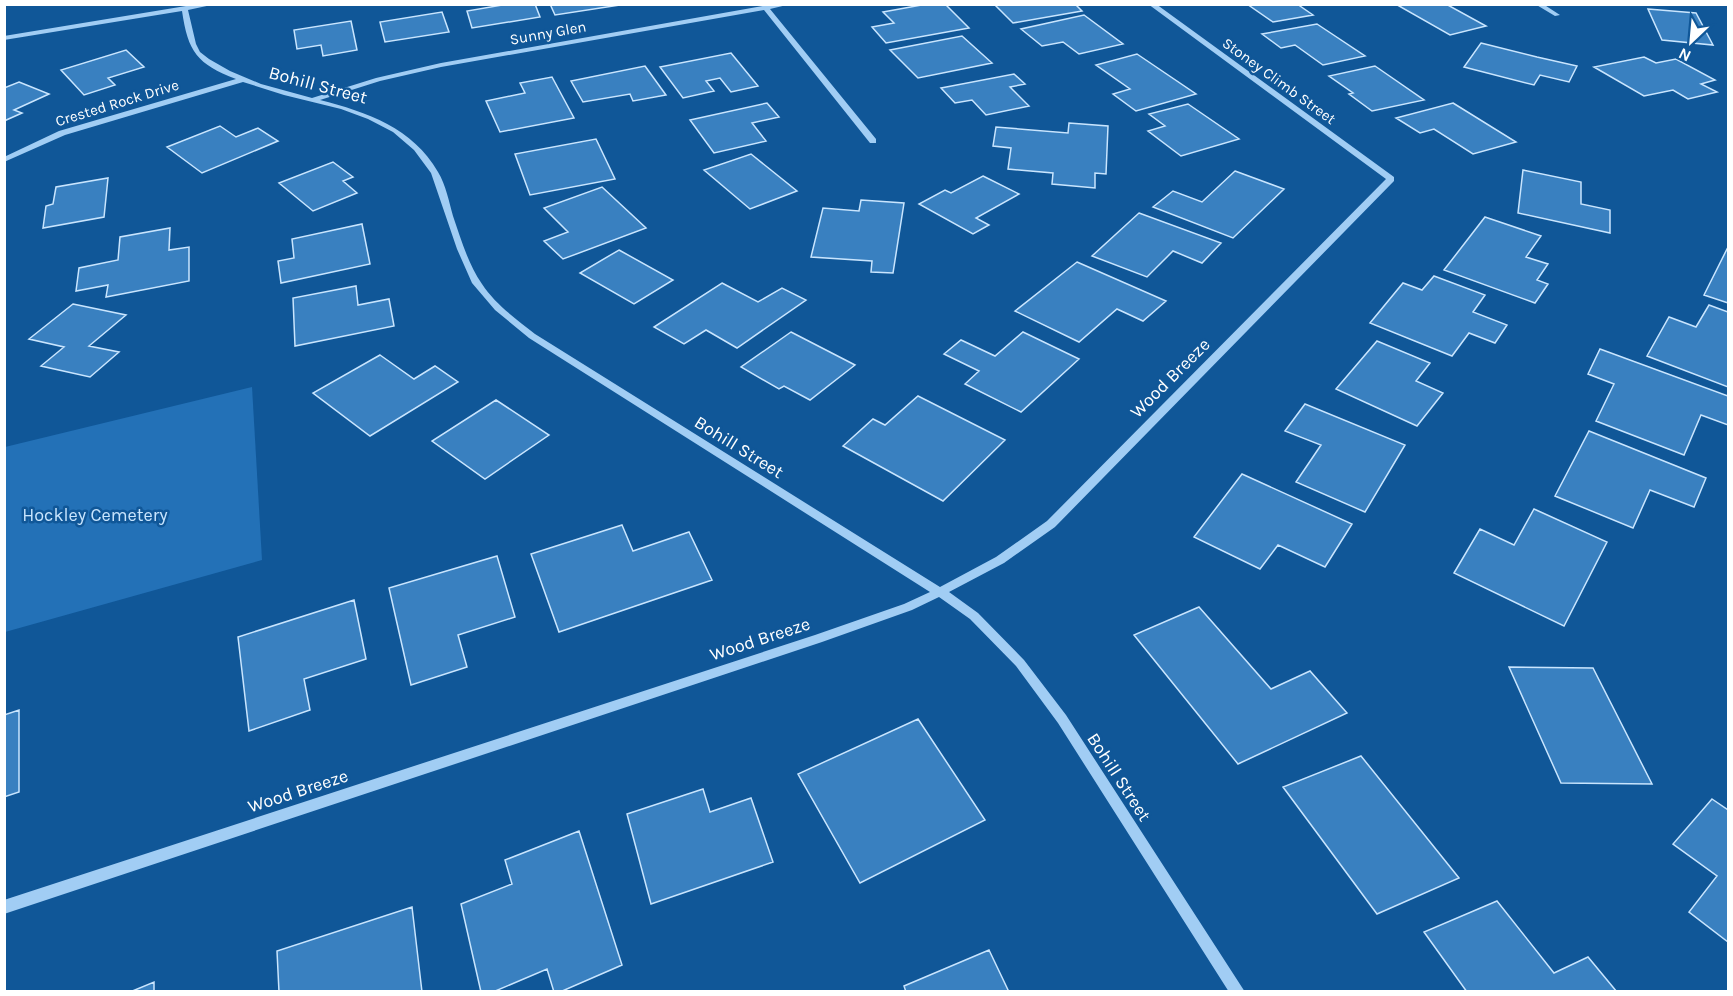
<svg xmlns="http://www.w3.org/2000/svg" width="1733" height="996" font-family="Karla,sans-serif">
  <rect width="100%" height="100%" fill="#105798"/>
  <path fill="#2371b7" d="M252,387L262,560L5,632V447Z"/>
  <path fill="#3980c0" stroke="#c9e5fe" stroke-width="1.5" d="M508,4H535L540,17L472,28L467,11Z
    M550,4H619L620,5L555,15Z
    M927,4H945L969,28L886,43L872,27L894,23L883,12Z
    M994,4H1075L1082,11L1013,23Z
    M1247,4H1297L1313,15L1273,22Z
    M1406,4H1446L1486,26L1450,35L1399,6Z
    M1648,9L1696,13L1713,45L1662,40Z
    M442,12L449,32L385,42L380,22Z
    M1084,15L1123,44L1079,54L1063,42L1042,46L1021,29Z
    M351,21L357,50L323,56L321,45L297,49L294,30Z
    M1317,24L1365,56L1323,65L1295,45L1281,48L1262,34Z
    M962,36L992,63L918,78L890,50Z
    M1481,43L1537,57L1577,66L1569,82L1540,75L1534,85L1464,67Z
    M126,50L144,67L108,78L115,85L84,95L61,70Z
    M731,53L758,86L731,92L720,78L706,81L714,91L683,98L660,67Z
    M1137,54L1196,94L1136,111L1113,94L1130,89L1096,65Z
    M1644,57L1656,63L1676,59L1715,80L1701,84L1717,92L1688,99L1673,90L1644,96L1594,67Z
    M645,66L666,95L633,101L630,94L583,102L571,81Z
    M1375,66L1424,100L1372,111L1349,94L1353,93L1329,76Z
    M1014,74L1025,84L1010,87L1029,106L986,115L972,100L955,103L941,88Z
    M552,77L574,118L500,132L486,101L525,93L520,83Z
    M19,82L49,94L14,110L22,113L4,121V88Z
    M767,103L779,117L752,123L766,141L714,153L690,120Z
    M1453,103L1516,142L1473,154L1434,129L1420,133L1396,118Z
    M1188,104L1239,139L1181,156L1148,131L1165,126L1149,114Z
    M1069,123L1108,126L1106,174L1095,173V188L1052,184L1053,173L1008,169L1011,148L993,146L996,127L1068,133Z
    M220,126L236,137L258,128L278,141L202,173L167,147Z
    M596,139L615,179L530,195L515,154Z
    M751,154L797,191L750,209L704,170Z
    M333,162L353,177L343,181L357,193L313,211L279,183Z
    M1523,170L1581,182V204L1610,210V233L1518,213Z
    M1235,171L1284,189L1233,238L1153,207L1173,191L1202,202Z
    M983,176L1019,194L976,218L989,225L973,234L919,204L945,190L951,193Z
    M108,178L104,217L43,228L46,206L53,204L56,187Z
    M602,187L646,228L563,259L544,241L568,232L544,208Z
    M861,200L904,203L893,273L871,272L872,261L811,257L823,208L859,211Z
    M1139,213L1221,243L1202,263L1173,251L1147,277L1092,256Z
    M1485,217L1541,236L1526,257L1548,264L1537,280L1548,284L1535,303L1444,270Z
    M362,224L370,264L281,283L278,261L294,258L292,239Z
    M170,228L169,250L189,247V281L106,297L108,285L76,291L79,268L118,260L120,237Z
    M1727,249L1728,250V303L1704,295Z
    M619,250L673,280L634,304L580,273Z
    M1077,262L1166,301L1143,321L1117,309L1079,342L1015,311Z
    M1434,276L1485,295L1473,312L1507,325L1495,343L1469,333L1452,356L1370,323L1403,283L1422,290Z
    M722,283L758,302L782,288L806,300L737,348L706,330L684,344L654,327Z
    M356,286L358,305L389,299L394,326L295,346L293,298Z
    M73,304L126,315L89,346L119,352L90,377L41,366L64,347L29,339Z
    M1709,305L1728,312V387L1647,356L1669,317L1696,327Z
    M791,332L855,365L810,400L784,386L779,389L741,367Z
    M1023,332L1079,359L1021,412L965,384L979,371L944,354L961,340L995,356Z
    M1377,341L1430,363L1416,381L1443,393L1417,426L1336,389Z
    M1600,349L1728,396V425L1701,415L1684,455L1596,421L1614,384L1588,374Z
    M380,355L414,379L435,366L458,382L370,436L313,393Z
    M918,396L1005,440L943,501L843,446L873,419L885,425Z
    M496,400L549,435L485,479L432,441Z
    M1305,404L1405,445L1365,512L1296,482L1321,445L1285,431Z
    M1589,431L1706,478L1694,507L1650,490L1633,528L1555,496Z
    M1242,474L1352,524L1325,567L1278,545L1260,569L1194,537Z
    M1534,509L1607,542L1564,626L1454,573L1480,529L1514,545Z
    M622,525L633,551L689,532L712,580L559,632L531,554Z
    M497,556L515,617L458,635L467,667L411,685L389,588Z
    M354,600L366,659L304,679L310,710L249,731L238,637Z
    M1199,607L1271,689L1310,671L1347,713L1238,764L1134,635Z
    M1509,667L1593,668L1652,784L1561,783Z
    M19,710V792L4,797V715Z
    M918,719L985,820L860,883L798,774Z
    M1361,756L1459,878L1377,914L1283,787Z
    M703,789L710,812L751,798L773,862L651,904L627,814Z
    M1712,799L1728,810V942L1689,912L1717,876L1673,844Z
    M579,831L622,965L560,992H554L547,969L493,992H481L461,904L512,884L505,860Z
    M1497,901L1554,973L1588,957L1617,992H1467L1424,932Z
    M412,907L422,992H279L277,951Z
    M989,950L1009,992H906L904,986Z
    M154,982V992H130Z"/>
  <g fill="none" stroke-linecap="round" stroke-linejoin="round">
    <path fill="#a1cdf4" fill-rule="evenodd" d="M198,4H216L188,10L196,44L200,52L209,59L230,71L261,84L312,98L376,78L441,63L774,4H791L770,9L876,139V143H870L764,10L441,67L380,81L320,100C367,112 413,128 438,172C446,185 449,202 453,216C461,239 468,264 482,284C495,304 516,319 535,334L940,587L996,557L1047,521L1386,179L1148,4H1156L1394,177V181L1055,527L1004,563L949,592L978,613L1024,660L1066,715L1245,992H1229L1058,723L1016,666L970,619L939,597L912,610L822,642L4,914V900L815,635L904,604L930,592L529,338L495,310L472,283L457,249L431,173L414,150L393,132L368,119L341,109L284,95L243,82L65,135L4,162V157L59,131L236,79C197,64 188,52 182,11L4,40V36Z
      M1535,4H1543L1560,15L1555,16Z"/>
  </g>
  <g text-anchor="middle" stroke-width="5" stroke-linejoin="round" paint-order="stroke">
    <g font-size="15" fill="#fff" stroke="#105798">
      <text transform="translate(548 33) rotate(-10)" y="5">Sunny Glen</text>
      <text transform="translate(1279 81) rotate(36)" y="5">Stoney Climb Street</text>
      <text transform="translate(117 103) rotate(-17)" y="5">Crested Rock Drive</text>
    </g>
    <g font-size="18" fill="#fff" stroke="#105798">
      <text transform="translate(318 85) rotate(15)" y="6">Bohill Street</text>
      <text transform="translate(1170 378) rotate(-45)" y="6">Wood Breeze</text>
      <text transform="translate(739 447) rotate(32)" y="6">Bohill Street</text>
      <text transform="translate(760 639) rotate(-18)" y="6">Wood Breeze</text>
      <text transform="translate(1119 777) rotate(57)" y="6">Bohill Street</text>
      <text transform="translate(298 791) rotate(-18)" y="6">Wood Breeze</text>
    </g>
    <g font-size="18" fill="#c9e5fe" stroke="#105798">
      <text x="95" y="521">Hockley Cemetery</text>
    </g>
  </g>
  <rect width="1733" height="996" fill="none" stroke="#ffffff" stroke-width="12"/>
  <g transform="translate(1691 42) rotate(206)" stroke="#105798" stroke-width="4.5" paint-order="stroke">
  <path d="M0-4.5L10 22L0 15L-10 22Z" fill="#ffffff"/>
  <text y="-9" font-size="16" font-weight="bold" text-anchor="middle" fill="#ffffff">N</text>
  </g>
</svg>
